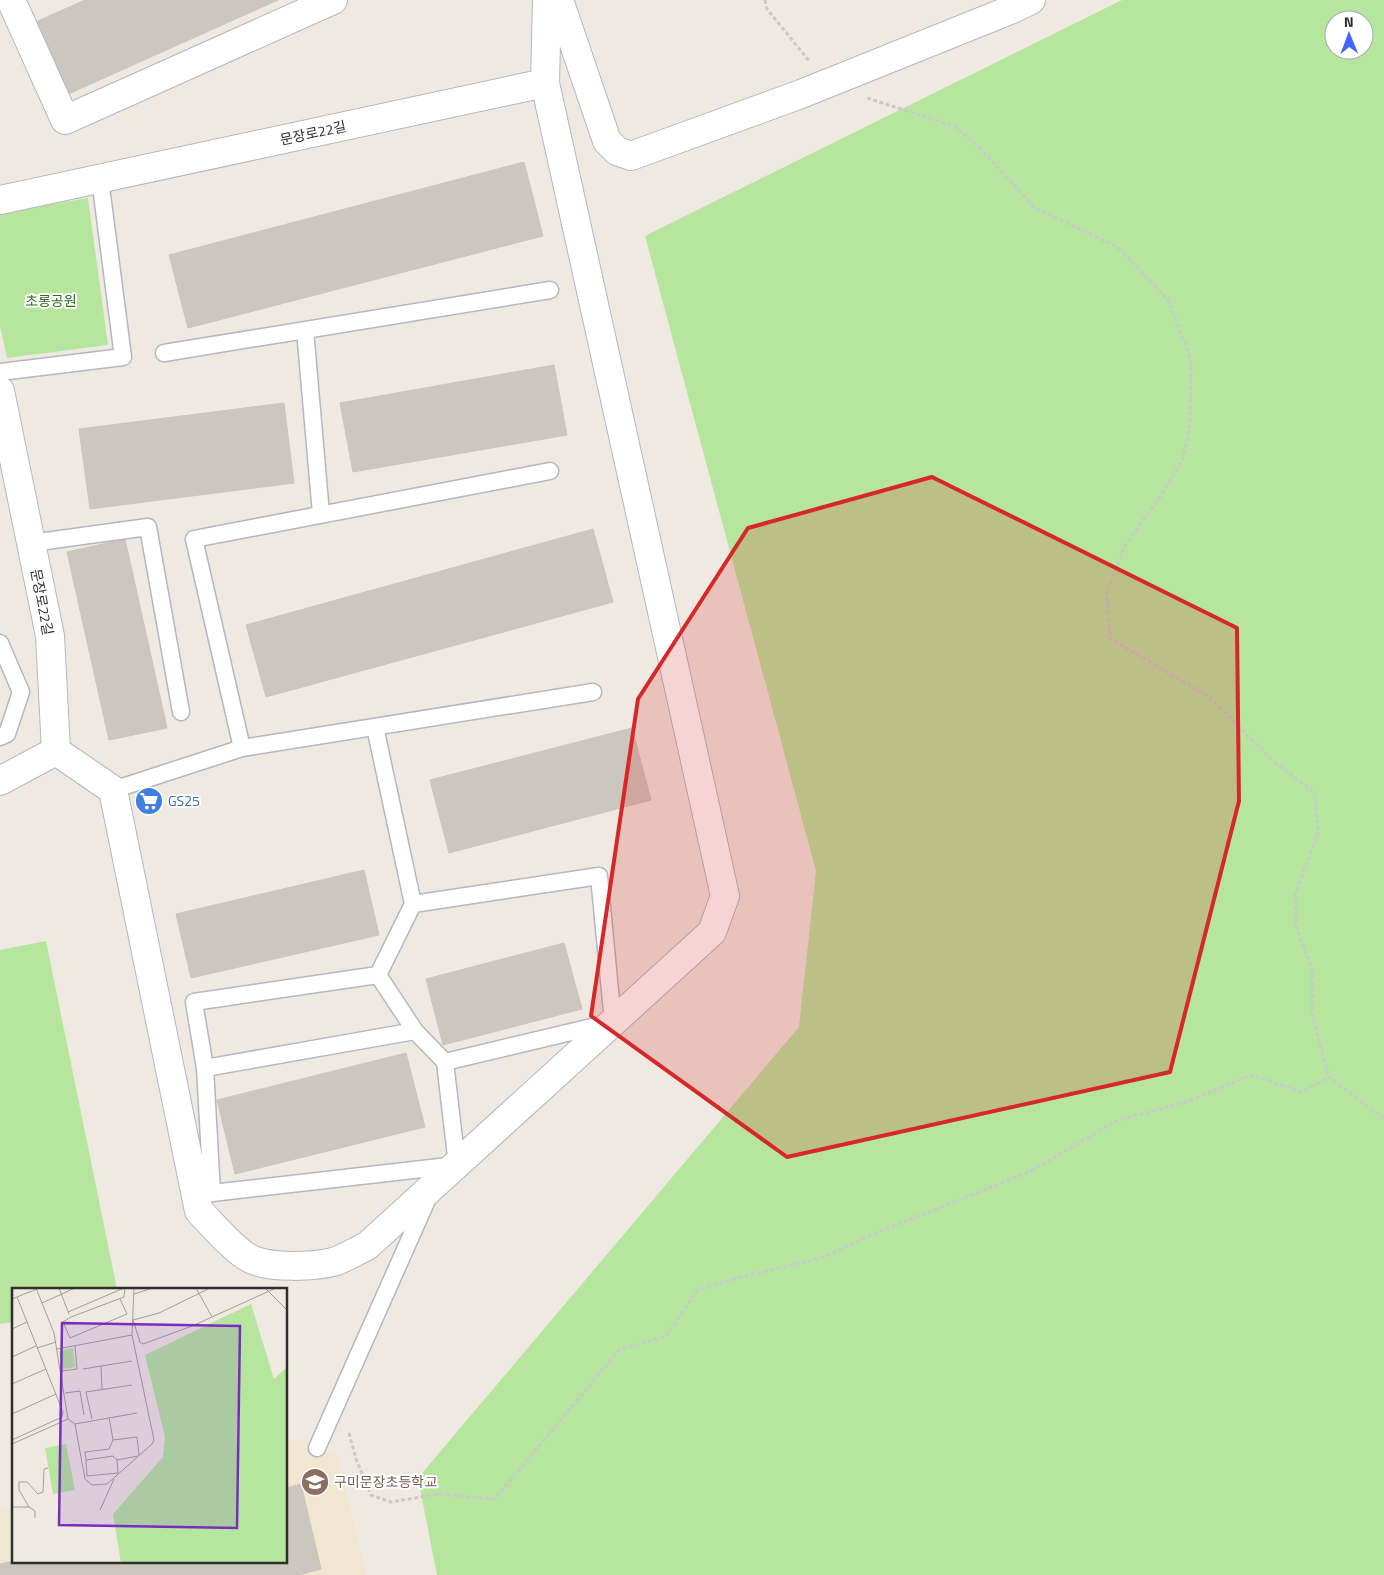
<svg xmlns="http://www.w3.org/2000/svg" width="1384" height="1575" font-family="'Titillium Web','Noto Sans KR',sans-serif">
  <rect width="100%" height="100%" fill="#efe9e1"/>
  <path fill="#f0e6d1" d="M295,1439L338,1456L366,1575H0V1510L14,1508V1561H286V1441Z"/>
  <path fill="#b6e59e" fill-rule="evenodd" d="M1122,0H1384V1575H437L418,1478L799,1027L816,871L645,236ZM1334,20H1364V50H1334Z
    M88,198L108,345L7,358L0,326V213Z
    M46,941L117,1289H14V1322L0,1324V950Z"/>
  <path fill="#cbc7bf" stroke="#cbc5ba" d="M85,0H278L64,96L31,24Z
    M524,162L543,236L188,328L169,255Z
    M554,365L567,435L353,472L340,403Z
    M284,403L294,483L90,509L79,429Z
    M593,529L613,602L266,697L246,625Z
    M125,539L167,728L109,740L67,552Z
    M632,728L651,800L449,853L430,780Z
    M364,870L379,935L191,978L176,914Z
    M564,943L582,1009L443,1045L426,979Z
    M406,1053L425,1127L235,1174L217,1100Z
    M301,1484L321,1569L299,1575H0V1564L14,1561H286V1488Z"/>
  <g fill="none" stroke-linecap="round" stroke-linejoin="round">
    <defs>
      <path id="service" d="M305,330L321,514
        M164,353L550,290
        M0,372L123,357L100,179
        M31,543L148,527L181,712
        M0,643L21,692L7,734L0,737
        M375,727L413,904L599,876L613,1022L445,1062L457,1165L212,1193L205,1068L415,1031L445,1062
        M242,748L194,539L550,471
        M113,790L242,748L593,692
        M378,975L415,1031
        M205,1068L194,1002L378,975L413,904
        M317,1448L428,1198"/>
      <path id="minor" d="M11,0L65,120L333,0
        M559,0L607,141L617,151L631,156L801,94L1010,10L1031,0
        M0,200L545,83L547,0
        M0,391L50,636L56,751L0,781
        M56,751L113,790L199,1211C212,1224 237,1254 253,1260C273,1268 312,1267 333,1262C344,1259 356,1251 367,1246L712,932L725,896L545,83"/>
    </defs>
    <use href="#service" stroke="#b4b7c1" stroke-width="19"/>
    <use href="#minor" stroke="#b4b7c1" stroke-width="30"/>
    <path stroke="#c9c9c9" stroke-width="3" stroke-dasharray="4 2.5" stroke-linecap="butt" d="M765,0L767,9L810,62
      M867,98L954,126L981,149L1035,208L1118,247L1168,300L1191,360L1190,424L1183,459L1160,497L1126,544L1107,590L1110,638L1209,697L1274,762L1315,793L1318,833L1295,895L1297,930L1313,971L1312,1014L1329,1077L1384,1119
      M349,1433L356,1459L371,1495L391,1502L439,1494L495,1499L619,1350L666,1336L698,1290L733,1279L825,1257L869,1236L1029,1172L1116,1121L1186,1102L1251,1075L1302,1092L1329,1077"/>
    <use href="#service" stroke="#fff" stroke-width="16"/>
    <use href="#minor" stroke="#fff" stroke-width="28"/>
  </g>
  <path fill="#d62828" fill-opacity="0.2" stroke="#d62828" stroke-width="4" stroke-linejoin="round" d="M932,477L1237,628L1239,801L1170,1072L787,1157L591,1016L638,699L748,528Z"/>
  <defs>
    <symbol id="supermarket-disc" viewBox="-11 -11 22 22"><circle r="9.5" fill="#3f7fe0" stroke="#fff"/><path d="M-6-5.5h2.5l.6 2H6L4.5 2H-2.5L-4.4-4H-6ZM-1.5 3.2a1.3 1.3 0 1 0 .1 0ZM3 3.2a1.3 1.3 0 1 0 .1 0Z" fill="#fff"/></symbol>
    <symbol id="school-disc" viewBox="-11 -11 22 22"><circle r="9.5" fill="#8d6e63" stroke="#fff"/><path d="M0-5L7-2L0 1L-7-2ZM-4 1L0 2.5L4 1V4Q0 6-4 4Z" fill="#fff"/></symbol>
  </defs>
  <g fill-rule="evenodd">
    <use href="#supermarket-disc" x="133" y="785" width="32" height="32"/>
    <use href="#school-disc" x="299" y="1466" width="32" height="32"/>
  </g>
  <g text-anchor="middle" stroke-width="4" stroke-linejoin="round" paint-order="stroke">
    <g font-size="14" fill="#2e2e2e" stroke="#fff">
      <text transform="translate(313 133) rotate(-12)" y="5">문장로22길</text>
      <text transform="translate(42 602) rotate(79)" y="5">문장로22길</text>
    </g>
    <g font-size="14" fill="#2c6e1b" stroke="#fff">
      <text x="51" y="306">초롱공원</text>
    </g>
    <g font-size="14" fill="#366cbe" stroke="#fff" text-anchor="start">
      <text x="168" y="806">GS25</text>
    </g>
    <g font-size="14" fill="#785e54" stroke="#fff" text-anchor="start">
      <text x="334" y="1487">구미문장초등학교</text>
    </g>
  </g>
  <g transform="translate(12 1288)">
    <rect width="275" height="275" fill="#efe9e1"/>
    <path d="M239,16L262,91L275,79V275H109L101,226L151,169L153,149L133,67ZM61,60L63,79L50,81L47,63ZM54,156L63,202L41,206L33,160Z" fill="#b6e59e"/>
    <path fill="none" stroke="#a29e99" stroke-width="1" d="M47,0L57,26M184,0L200,29M198,0L147,25L121,32L128,54L131,56L180,38L264,0M253,0L275,22M122,6L141,0M0,11L25,1M108,11L115,26L58,50L51,34L59,29L112,9L113,0M30,15L63,0M56,24L112,0M0,41L15,34M25,60L44,54M45,61L120,47L122,0M0,69L24,58M89,78L90,102M71,81L120,73M49,83L65,81L63,58M0,96L34,81M53,105L68,103L72,127M0,126L44,106M97,129L101,152L125,149L127,167M56,131L63,136L73,191L80,197L95,196L140,156L142,152L120,47M80,131L74,104L120,97M63,136L125,125M0,152L50,129L51,124L5,9M0,156L56,131L42,45L24,0M74,172L73,164L97,161L101,152M105,172L101,168L74,172L75,188L106,185L105,172L126,168M0,219H17L23,223V230M17,219L7,202V194H15L26,206L31,204L32,181L36,180M88,222L102,191"/>
    <path fill="#7b2cbf" fill-opacity="0.15" stroke="#7b2cbf" stroke-width="2.5" d="M50,35L228,38L225,240L47,237Z"/>
    <rect width="275" height="275" fill="none" stroke="#2e2e2e" stroke-width="2.5"/>
  </g>
  <g transform="translate(1349 35) rotate(359)"><circle r="24" fill="#ffffff" stroke="#ababab"/>
  <path d="M0-4L9 19L0 12L-9 19Z" fill="#4264fb"/>
  <text y="-8" font-size="14" font-weight="bold" text-anchor="middle" fill="#2e2e2e">N</text>
  </g>
</svg>
